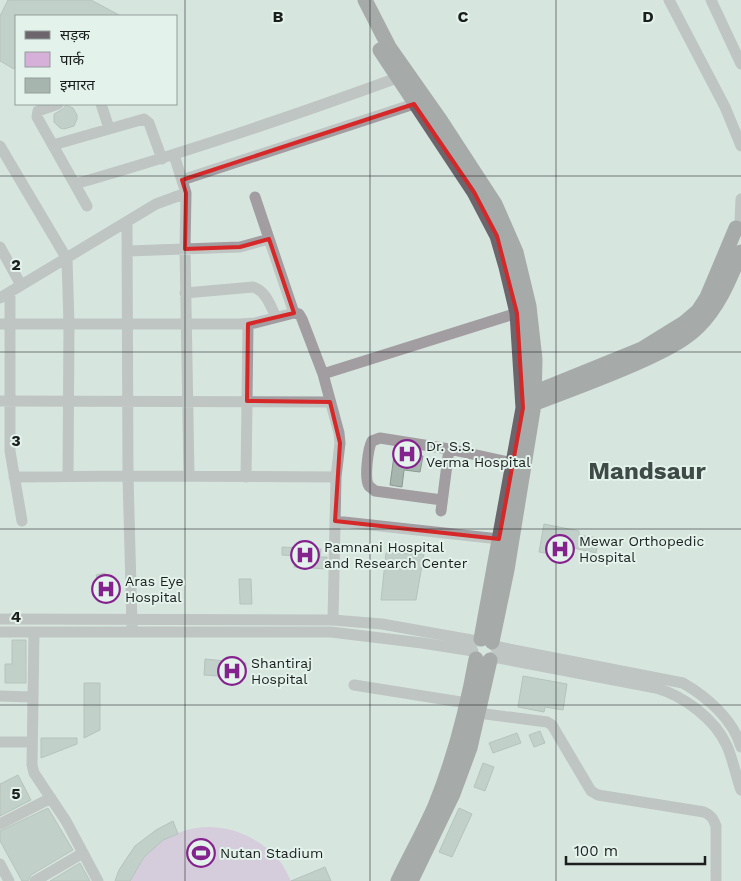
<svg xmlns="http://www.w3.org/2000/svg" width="741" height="881" font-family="'Work Sans','Noto Sans Devanagari',sans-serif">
  <rect width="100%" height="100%" fill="#d7e5df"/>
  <path fill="#d6b0d9" d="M173,821L178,833C213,819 252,831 277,858C283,864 287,873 291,881L325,867L331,881H115C124,852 147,834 173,821Z"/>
  <path fill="#a7b5af" stroke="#8d9a94" d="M8,0H91L121,16H16V64L14,69L0,61V16Z
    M66,105L73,108L77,115V119L74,126L64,129L60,128L54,122V114L63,109Z
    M395,448L407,450L406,454L423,456L420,472L404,470L402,487L390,485Z
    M544,524L579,531V535L599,538L596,553L574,548L572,558L539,552Z
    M282,547L321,549L320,557H327V569L294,567L295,556L282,555Z
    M386,553L424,554L416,600H381Z
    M105,573L112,596L104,599L96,575Z
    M239,579H251L252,604H240Z
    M12,640H26V683H5V664H12Z
    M205,659L246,663L245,678L204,675Z
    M523,676L567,684L563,710L545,707L544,712L518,707Z
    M84,683H100V730L84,738Z
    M540,731L545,743L534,747L529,735Z
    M517,733L521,743L493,753L489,743Z
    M41,738H77V744L41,758Z
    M483,763L494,767L485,791L474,787Z
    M18,775L31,800L0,816V784Z
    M48,808L73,850L31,875L28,881H22L0,841V831Z
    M459,808L472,814L452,857L439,852Z
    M173,821L178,834L163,840L144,857L130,881H115L119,870L135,846L156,830Z
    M80,863L90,881H50Z
    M325,867L331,881H291Z"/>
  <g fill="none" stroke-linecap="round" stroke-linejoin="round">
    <path stroke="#a19da1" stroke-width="11" d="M669,0L725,107L741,146
      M711,0L741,64
      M58,104L38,111L37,117L87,206
      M101,104L109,128
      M53,145L144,119L149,123L162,159
      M0,146L67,259L69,324L68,476
      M174,155L186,193L185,249L189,476
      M182,180L414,104
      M75,184C184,153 290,117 397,78
      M255,197L294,313
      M740,222L741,199
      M127,223L128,476L132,626
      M0,247L21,285
      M128,251L240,247L269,239
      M10,292V451L22,521
      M185,293L253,287C266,291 270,305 276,317
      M0,298L156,204L186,193
      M0,324H240L255,323L294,313L299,314L302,319L323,374L339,433L340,443L336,477L333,620
      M323,374L517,313
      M0,401L330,402
      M14,477L128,476L336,477
      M246,477L248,324
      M442,500L375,491C374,490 370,487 369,486C364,479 368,448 372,441L380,438L449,449L513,463
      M441,511L449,449
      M335,521L499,539
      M0,619L333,620L382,624L477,641
      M0,632H331L422,643L473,651
      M34,632L32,765L34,773L66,821L98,881
      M494,646L683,683C707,697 733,719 741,747
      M493,657L656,688C684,696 715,719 727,746C733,760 736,776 741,790
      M354,685L467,703
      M0,696L32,697
      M478,713L547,722L552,725L591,791L598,795L704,812C711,815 713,818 716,826V881
      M0,742H32
      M0,824L51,798
      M0,864L9,881
      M35,881L83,853"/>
    <path stroke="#6c656c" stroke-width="15" d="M365,0L389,47L441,121L495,204L516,252L529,306L535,359L534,404L507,570L492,642
      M380,50L474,192L497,236L506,267L517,313L523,408L481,639
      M526,396L642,349L684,323L698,311L707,297L736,228
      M533,404C572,389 612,375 650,357C667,349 685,340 698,327C719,307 730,278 741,252
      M398,881C410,856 424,831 435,806C454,759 467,709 476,659
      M411,881L453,794L470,748L490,660"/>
  </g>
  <path d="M0 0H741V881H0ZM414,104L474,192L497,236L517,313L523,408L499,539L335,521L340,443L330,402L247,401L248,324L294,313L269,239L240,247L185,249L186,193L182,180Z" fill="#d7e5df" fill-opacity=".55" fill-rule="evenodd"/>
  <path fill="none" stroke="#d62828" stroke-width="4" stroke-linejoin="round" d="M414,104L474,192L497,236L517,313L523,408L499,539L335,521L340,443L330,402L247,401L248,324L294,313L269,239L240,247L185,249L186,193L182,180Z"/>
  <path fill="none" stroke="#1a1f1d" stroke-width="1" stroke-opacity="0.55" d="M185,0V881M370,0V881M556,0V881M0,176H741M0,352H741M0,529H741M0,705H741"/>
  <defs>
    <symbol id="hospital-ring" viewBox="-11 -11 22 22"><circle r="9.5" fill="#e4f2ec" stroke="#84238d" stroke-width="1.5"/><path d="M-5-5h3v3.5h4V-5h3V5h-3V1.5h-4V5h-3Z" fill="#84238d"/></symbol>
    <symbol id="stadium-ring" viewBox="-11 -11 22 22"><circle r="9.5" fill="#e4f2ec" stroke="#84238d" stroke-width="1.5"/><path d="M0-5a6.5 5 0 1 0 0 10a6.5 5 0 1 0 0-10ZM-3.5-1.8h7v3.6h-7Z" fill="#84238d"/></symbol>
  </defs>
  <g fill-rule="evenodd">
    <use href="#hospital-ring" x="391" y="438" width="32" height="32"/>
    <use href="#hospital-ring" x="544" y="533" width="32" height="32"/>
    <use href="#hospital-ring" x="289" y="539" width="32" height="32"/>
    <use href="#hospital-ring" x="90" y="573" width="32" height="32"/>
    <use href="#hospital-ring" x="216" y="655" width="32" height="32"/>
    <use href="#stadium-ring" x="185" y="837" width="32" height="32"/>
  </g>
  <g text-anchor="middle" stroke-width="4" stroke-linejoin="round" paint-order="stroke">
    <g font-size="14" fill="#1a1f1d" stroke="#e4f2ec" text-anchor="start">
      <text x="426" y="451">Dr. S.S.<tspan x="426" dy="16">Verma Hospital</tspan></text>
      <text x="579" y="546">Mewar Orthopedic<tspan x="579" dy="16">Hospital</tspan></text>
      <text x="324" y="552">Pamnani Hospital<tspan x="324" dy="16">and Research Center</tspan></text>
      <text x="125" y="586">Aras Eye<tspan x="125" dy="16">Hospital</tspan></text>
      <text x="251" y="668">Shantiraj<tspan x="251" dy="16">Hospital</tspan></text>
      <text x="220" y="858">Nutan Stadium</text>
    </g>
    <g font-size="24" font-weight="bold" fill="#3f4b46" stroke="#e4f2ec">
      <text x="647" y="479">Mandsaur</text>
    </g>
  </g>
  <g font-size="16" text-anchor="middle" font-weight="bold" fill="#1a1f1d" stroke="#e4f2ec" stroke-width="4" stroke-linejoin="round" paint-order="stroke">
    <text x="278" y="22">B</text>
    <text x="463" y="22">C</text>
    <text x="648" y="22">D</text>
    <text x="16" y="270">2</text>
    <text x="16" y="446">3</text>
    <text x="16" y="622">4</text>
    <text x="16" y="799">5</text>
  </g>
  <rect x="15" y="15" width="162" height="90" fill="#e4f2ec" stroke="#939e99"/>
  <rect x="25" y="31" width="25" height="8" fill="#6c656c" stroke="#939e99"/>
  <text x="60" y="40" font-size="15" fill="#1a1f1d">सड़क</text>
  <rect x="25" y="52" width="25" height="15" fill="#d6b0d9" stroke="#939e99"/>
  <text x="60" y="65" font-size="15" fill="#1a1f1d">पार्क</text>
  <rect x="25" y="78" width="25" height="15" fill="#a7b5af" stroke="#939e99"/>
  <text x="60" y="90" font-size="15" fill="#1a1f1d">इमारत</text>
  <path d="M566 856v8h139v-8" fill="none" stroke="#1a1f1d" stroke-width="2.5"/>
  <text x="574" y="856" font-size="15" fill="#1a1f1d" stroke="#e4f2ec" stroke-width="4" paint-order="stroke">100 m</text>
</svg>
